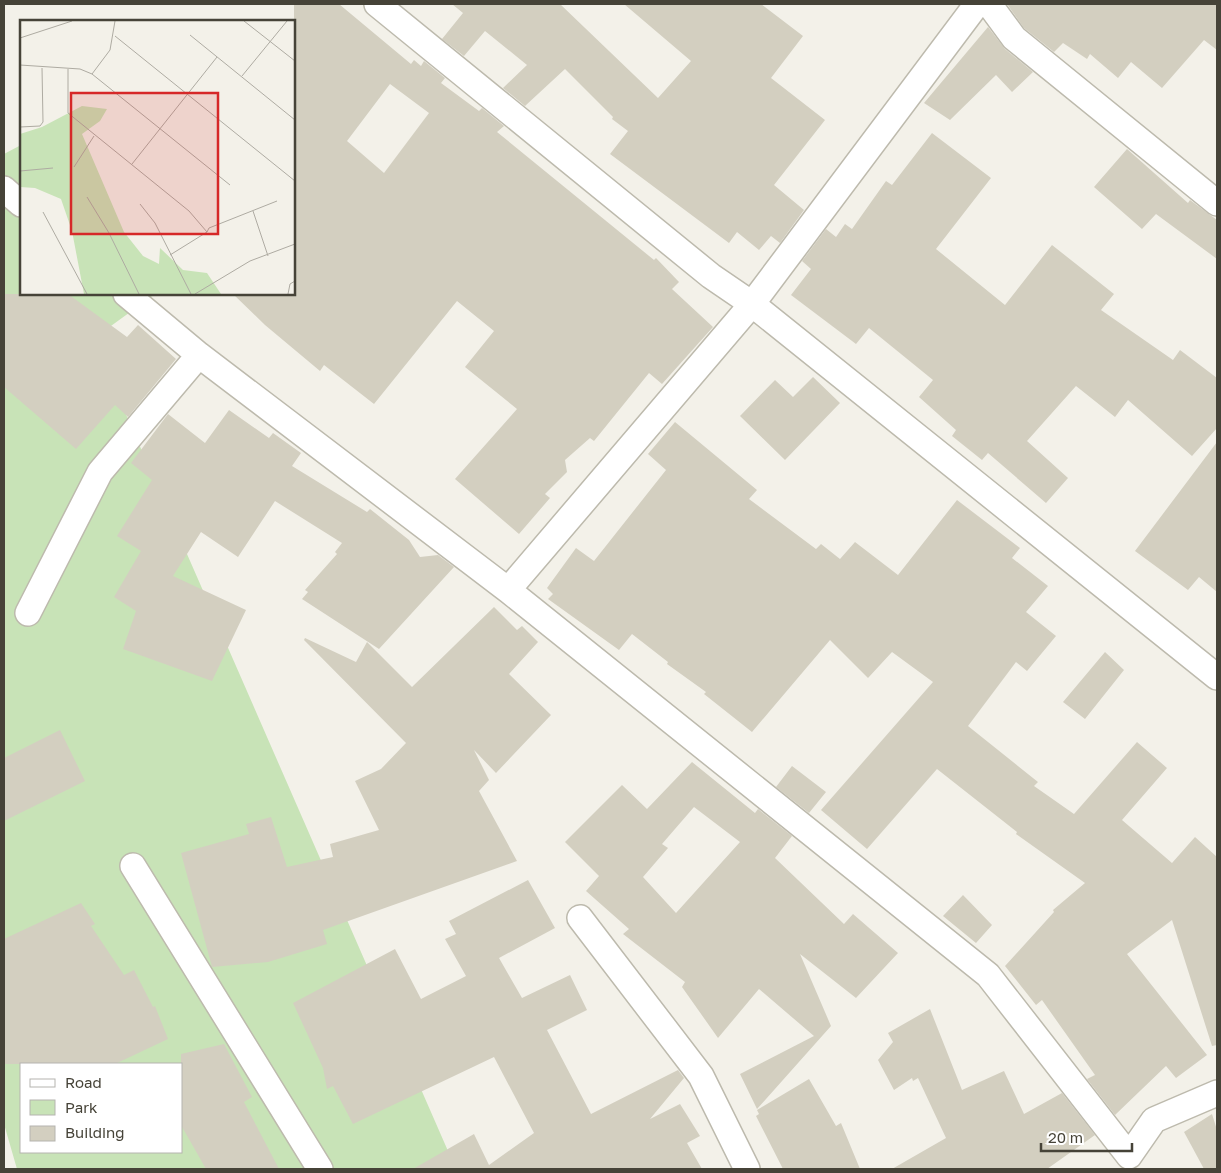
<svg xmlns="http://www.w3.org/2000/svg" width="1221" height="1173" font-family="'Golos Text',sans-serif">
  <rect width="100%" height="100%" fill="#f3f1e9"/>
  <path fill="#c8e3b7" fill-rule="evenodd" d="M21,145V294H155L93,339L448,1151L462,1169H17L4,1124V154ZM21,1064H181V1152H21Z"/>
  <path fill="#d3cfc0" fill-rule="evenodd" d="M294,4H339L411,64L414,60L421,66L424,61L445,78L441,83L479,111L482,108L504,126L497,132L654,260L656,258L679,282L672,289L713,327L662,384L649,373L594,441L590,438L565,460L567,472L545,494L550,498L519,534L455,479L517,409L465,367L494,331L457,301L374,404L324,365L320,371L265,325L233,294H294ZM390,84L429,113L384,173L347,141Z
    M452,4H560L658,98L691,61L624,4H761L803,36L771,78L825,120L774,185L804,210L780,243L771,236L759,250L737,232L729,243L610,154L628,131L612,119L613,117L565,69L525,106L503,88L527,65L485,31L464,56L442,39L463,13Z
    M1007,4H1217V50L1204,40L1162,88L1131,62L1118,78L1090,54L1087,59L1063,43L1054,52L1024,28Z
    M988,27L1005,49L1033,72L1012,92L996,75L950,120L924,103Z
    M932,133L991,178L936,249L1005,305L1052,245L1114,294L1101,310L1173,360L1180,350L1217,378V428L1192,456L1128,400L1115,417L1076,386L1027,441L1068,478L1046,503L988,453L982,460L952,436L956,430L919,397L933,380L869,328L856,344L791,295L811,269L802,261L826,229L836,237L845,224L852,229L886,181L892,185Z
    M1127,149L1188,203L1190,200L1217,220V259L1156,214L1142,229L1094,187Z
    M4,294H68L127,337L138,325L176,359L128,417L115,405L76,449L4,387Z
    M813,377L840,403L785,460L740,416L775,380L793,397Z
    M229,410L269,438L273,433L301,453L292,466L367,512L370,509L409,540L420,557L438,555L454,567L379,649L302,599L308,592L305,590L337,554L335,552L342,543L275,501L238,557L201,532L173,576L246,610L212,681L123,649L136,611L114,597L141,551L117,536L152,480L131,463L168,414L205,443Z
    M675,422L757,490L749,499L816,549L821,544L840,559L855,542L898,575L957,500L1020,548L1012,558L1048,586L1026,612L1056,636L1027,671L1016,662L968,726L1038,782L1034,786L1074,814L1137,742L1167,768L1122,820L1172,863L1195,837L1217,857V1045L1212,1046L1172,920L1127,954L1207,1055L1176,1078L1166,1066L1115,1115L1087,1079L1095,1075L1042,1000L1036,1005L1005,966L1054,912L1053,910L1085,883L1016,834L1017,832L937,769L867,849L821,810L933,682L892,652L868,678L830,640L752,732L704,694L706,692L667,664L668,662L632,634L619,650L548,599L553,594L547,588L576,548L594,561L666,470L648,454Z
    M1217,442V592L1199,577L1188,590L1135,551Z
    M494,607L517,630L522,626L538,642L509,674L551,715L496,773L474,750L489,780L479,791L517,861L323,930L327,944L268,962L212,967L181,853L249,834L246,824L271,817L287,867L333,857L330,844L379,830L355,781L381,769L406,743L304,640L305,638L356,662L367,642L412,687Z
    M1105,652L1124,670L1085,719L1063,702Z
    M60,730L85,781L4,821V758Z
    M692,762L755,813L758,809L792,836L775,858L844,924L853,914L898,953L856,998L800,954L831,1026L757,1109L740,1074L814,1036L759,989L718,1038L682,987L685,982L623,934L629,929L586,891L599,876L565,842L622,785L647,809ZM694,807L740,842L676,913L643,877L668,848L662,844Z
    M792,766L826,792L809,813L776,787Z
    M528,880L555,928L499,958L522,998L570,975L587,1010L547,1030L591,1114L678,1070L684,1078L650,1119L680,1104L700,1136L687,1143L702,1169H413L474,1134L489,1165L534,1133L494,1057L353,1124L333,1086L327,1089L323,1068L293,1003L395,949L421,999L466,976L445,939L456,934L449,921Z
    M963,895L992,925L976,943L943,916Z
    M81,903L95,924L91,926L124,975L134,970L153,1007L155,1006L168,1039L115,1064H4V939Z
    M930,1009L962,1090L1004,1071L1024,1114L1062,1093L1095,1135L1047,1169H892L946,1138L918,1078L913,1081L912,1078L894,1090L878,1060L893,1042L888,1033Z
    M224,1044L252,1097L244,1102L279,1169H206L181,1125V1054Z
    M809,1079L836,1126L841,1123L860,1169H783L756,1116L759,1114L757,1110Z
    M1212,1114L1217,1130V1169H1204L1184,1132Z"/>
  <g fill="none" stroke-linecap="round" stroke-linejoin="round">
    <defs>
      <path id="minor" d="M377,4L711,276L752,304L1217,677
        M989,4L1014,38L1217,203
        M4,189L21,204
        M126,294L199,355L508,590L988,975L1129,1156L1154,1120L1217,1093
        M508,590L752,304L977,4
        M28,613L100,472L199,355
        M133,866L320,1169
        M580,918L701,1076L747,1169"/>
    </defs>
    <use href="#minor" stroke="#bdbaad" stroke-width="28"/>
    <use href="#minor" stroke="#fff" stroke-width="25"/>
  </g>
  <g transform="translate(20 20)">
    <rect width="275" height="275" fill="#f3f1e9"/>
    <path d="M62,86L87,89L80,101L62,114L104,212L123,236L139,244L140,228L163,250L187,253L201,274H64L52,211L41,179L15,168L0,167V114L22,107Z" fill="#c8e3b7"/>
    <path fill="none" stroke="#aeaba2" stroke-width="1" d="M224,1L275,41M170,15L275,100M95,16L275,161M0,18L52,1M0,45L60,49L72,54L210,165M48,49V93L169,191L187,212L189,208L257,181M72,54L90,30L95,1M222,56L267,1M0,107L20,106L23,102L22,48M112,144L197,37M54,147L74,116M0,151L33,148M67,177L89,213L119,274M120,184L135,203L171,274M233,191L248,236M23,192L67,274M150,235L187,212M175,274L230,241L275,224M268,274L270,264L275,261"/>
    <path fill="#d62828" fill-opacity="0.15" stroke="#d62828" stroke-width="2.5" d="M51,73H198V214H51Z"/>
    <rect width="275" height="275" fill="none" stroke="#464338" stroke-width="2.5"/>
  </g>
  <rect width="1221" height="1173" fill="none" stroke="#464338" stroke-width="10"/>
  <rect x="20" y="1063" width="162" height="90" fill="#ffffff" stroke="#b5b4af"/>
  <rect x="30" y="1079" width="25" height="8" fill="#ffffff" stroke="#b5b4af"/>
  <text x="65" y="1088" font-size="15" fill="#464338">Road</text>
  <rect x="30" y="1100" width="25" height="15" fill="#c8e3b7" stroke="#b5b4af"/>
  <text x="65" y="1113" font-size="15" fill="#464338">Park</text>
  <rect x="30" y="1126" width="25" height="15" fill="#d3cfc0" stroke="#b5b4af"/>
  <text x="65" y="1138" font-size="15" fill="#464338">Building</text>
  <path d="M1041 1143v8h91v-8" fill="none" stroke="#464338" stroke-width="2.5"/>
  <text x="1048" y="1143" font-size="15" fill="#464338" stroke="#ffffff" stroke-width="4" paint-order="stroke">20 m</text>
</svg>
